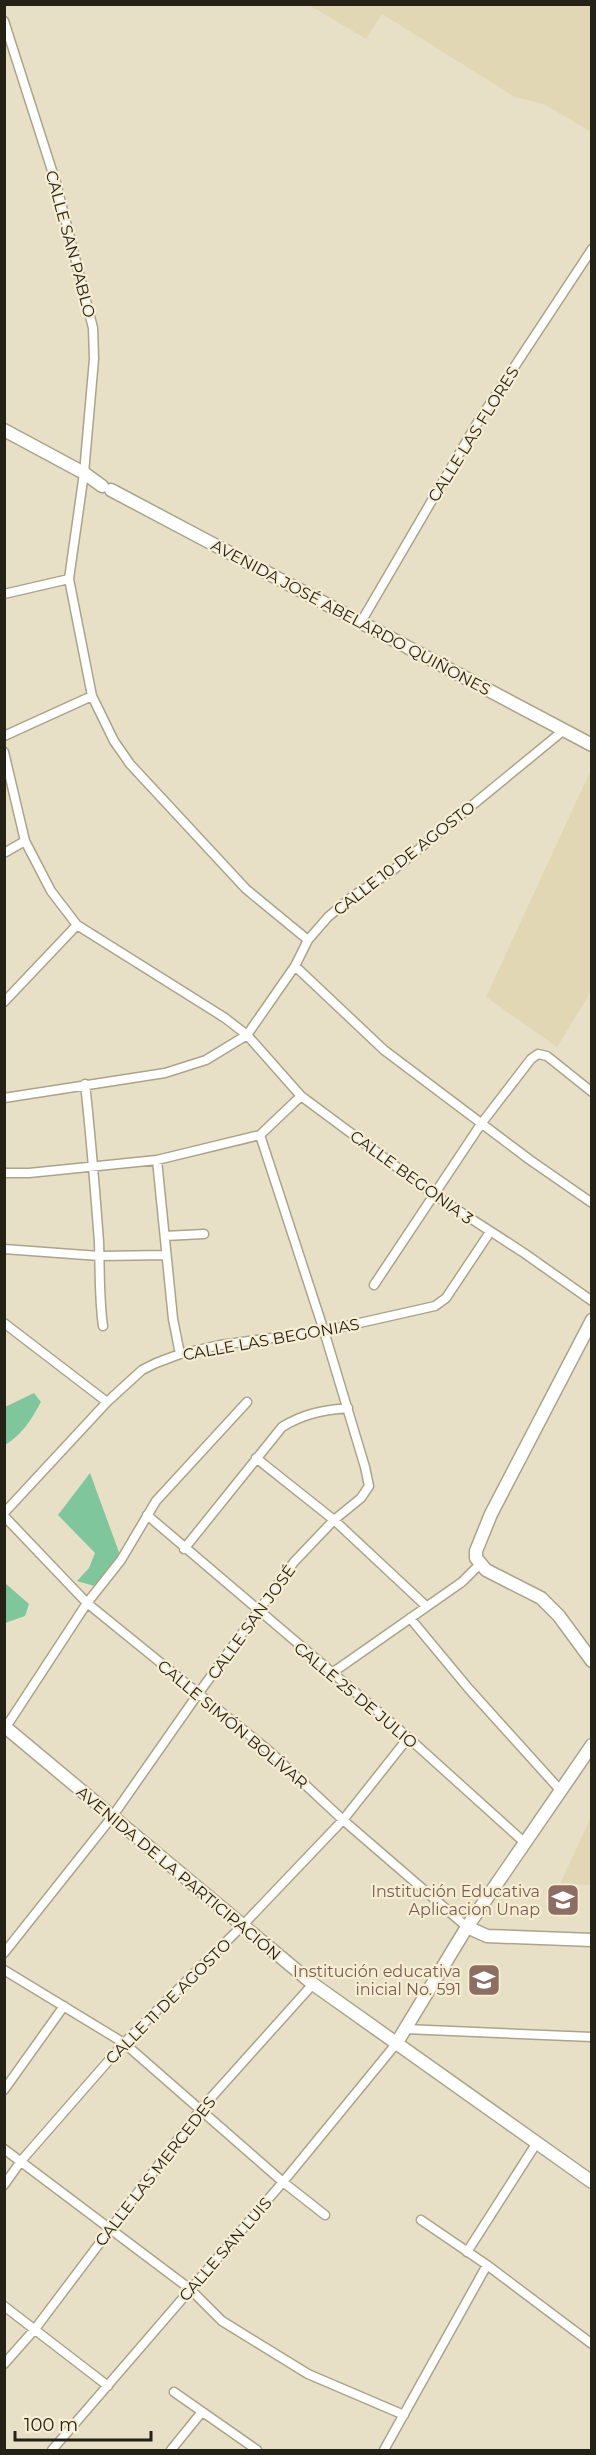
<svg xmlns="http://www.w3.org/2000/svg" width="596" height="2455" font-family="Montserrat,sans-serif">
  <rect width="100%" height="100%" fill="#e8e0c6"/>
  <path fill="#e1d7b5" d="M309,5H591V132L544,104L515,97L382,14L366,39Z
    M589,774L592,775L591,992L557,1047L486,997Z
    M591,1817V1885L560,1884Z"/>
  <path fill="#80c69d" d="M34,1393L41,1402C31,1420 22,1435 5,1445V1407Z
    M90,1473L120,1555L94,1586L77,1581L89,1568L95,1553L58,1515Z
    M5,1583L29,1604L25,1616L5,1623Z"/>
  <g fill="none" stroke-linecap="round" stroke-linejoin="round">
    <defs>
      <path id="street" d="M4,21L56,183L93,328L94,359L84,473L69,579L92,696L114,741L130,764L246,889L308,940
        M4,594L69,579
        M361,622L476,425L592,249
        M4,736L92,696
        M4,752L25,841L51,891L77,925L225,1018L247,1035L301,1096L433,1194L524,1253L592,1301
        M4,853L25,841
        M295,966L384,1050L530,1160L592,1203
        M4,1002L77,925
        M85,1084C91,1136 95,1189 99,1242C100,1270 99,1298 103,1326
        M4,1098L165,1073L206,1060L247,1035L295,966L308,940L328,917L353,896L392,871L564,730
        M157,1160L173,1319L180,1354
        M4,1173H29L157,1160L260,1135L301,1096
        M165,1236L204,1234
        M4,1249L99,1256L166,1255
        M374,1285L481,1124L531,1059L538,1054L547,1056L592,1092
        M4,1323L107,1402
        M256,1458L334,1520L426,1606
        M4,1513L107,1402L142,1370L156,1363L180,1354L220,1345L324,1331L435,1306L446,1298L490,1232
        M147,1515L402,1732L525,1843
        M4,1516L87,1603L268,1750L343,1820L467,1927
        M184,1549L282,1427C303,1414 323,1410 348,1408
        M410,1618L469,1689L561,1791
        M332,1673L462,1582L480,1564
        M4,1730L87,1603L121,1560L156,1501L247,1402
        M4,1953L112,1817L198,1694L294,1562L334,1520L361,1498L369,1486L365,1467L324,1331L260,1135
        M4,1970L124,2043L283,2182L325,2215
        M405,2029L592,2037
        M4,2090L64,2006
        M4,2149L190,2289L222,2321L308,2374L404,2415
        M4,2185L21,2161L124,2043L241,1927L343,1820L408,1738
        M421,2220L487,2265L592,2344
        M467,2252L536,2144
        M4,2306L108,2386
        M4,2364L35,2329L200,2110L313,1984
        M174,2392L257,2450
        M52,2450L283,2182L396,2044
        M171,2450L201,2413
        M384,2450L487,2265"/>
      <path id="secondary" d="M592,1320L491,1514L476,1551V1558L486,1570L541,1598L559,1616L592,1661
        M4,1726L313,1984L592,2182
        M467,1927L487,1936L592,1940
        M396,2044L467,1927L592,1745"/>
      <path id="primary" d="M4,430L84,473L102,486
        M111,490L592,745"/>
    </defs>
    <use href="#street" stroke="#aba38a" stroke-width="11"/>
    <use href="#secondary" stroke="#aba38a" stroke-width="15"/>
    <use href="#primary" stroke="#aba38a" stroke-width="15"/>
    <use href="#street" stroke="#fff" stroke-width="8"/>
    <use href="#secondary" stroke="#fff" stroke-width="12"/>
    <use href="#primary" stroke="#fff" stroke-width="12"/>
  </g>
  <defs>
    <symbol id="school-square" viewBox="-11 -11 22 22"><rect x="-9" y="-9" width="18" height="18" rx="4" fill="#8d6e63" stroke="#f6edd3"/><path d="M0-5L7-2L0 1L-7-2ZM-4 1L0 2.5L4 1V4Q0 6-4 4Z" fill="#fff"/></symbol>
  </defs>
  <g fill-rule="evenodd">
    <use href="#school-square" x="544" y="1881" width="38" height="38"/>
    <use href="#school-square" x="465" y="1961" width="38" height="38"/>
  </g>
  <g text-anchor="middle" stroke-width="4.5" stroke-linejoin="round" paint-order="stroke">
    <g font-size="16" fill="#242117" stroke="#f6edd3">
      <text transform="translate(71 244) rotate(75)" y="6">CALLE SAN PABLO</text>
      <text transform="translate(473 434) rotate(-58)" y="6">CALLE LAS FLORES</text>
      <text transform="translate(351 617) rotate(28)" y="6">AVENIDA JOSÉ ABELARDO QUIÑONES</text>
      <text transform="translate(404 858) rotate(-38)" y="6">CALLE 10 DE AGOSTO</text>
      <text transform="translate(412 1177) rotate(36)" y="6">CALLE BEGONIA 3</text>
      <text transform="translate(271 1339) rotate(-10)" y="6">CALLE LAS BEGONIAS</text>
      <text transform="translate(251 1622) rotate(-54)" y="6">CALLE SAN JOSÉ</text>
      <text transform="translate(356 1695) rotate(40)" y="6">CALLE 25 DE JULIO</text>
      <text transform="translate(233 1724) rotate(40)" y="6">CALLE SIMÓN BOLÍVAR</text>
      <text transform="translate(179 1873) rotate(40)" y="6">AVENIDA DE LA PARTICIPACIÓN</text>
      <text transform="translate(168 2001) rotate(-45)" y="6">CALLE 11 DE AGOSTO</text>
      <text transform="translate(155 2171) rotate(-52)" y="6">CALLE LAS MERCEDES</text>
      <text transform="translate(225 2249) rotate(-49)" y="6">CALLE SAN LUIS</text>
    </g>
    <g font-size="16" fill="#785e54" stroke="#f6edd3" text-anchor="end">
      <text x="540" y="1897">Institución Educativa<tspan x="540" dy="18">Aplicacion Unap</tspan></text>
      <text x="461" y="1977">Institución educativa<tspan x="461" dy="18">inicial No. 591</tspan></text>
    </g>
  </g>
  <rect width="596" height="2455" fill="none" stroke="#242117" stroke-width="12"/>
  <path d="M15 2431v9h136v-9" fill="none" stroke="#242117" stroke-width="3"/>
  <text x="24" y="2431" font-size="18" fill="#242117" stroke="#f6edd3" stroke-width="4.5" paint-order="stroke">100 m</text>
</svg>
